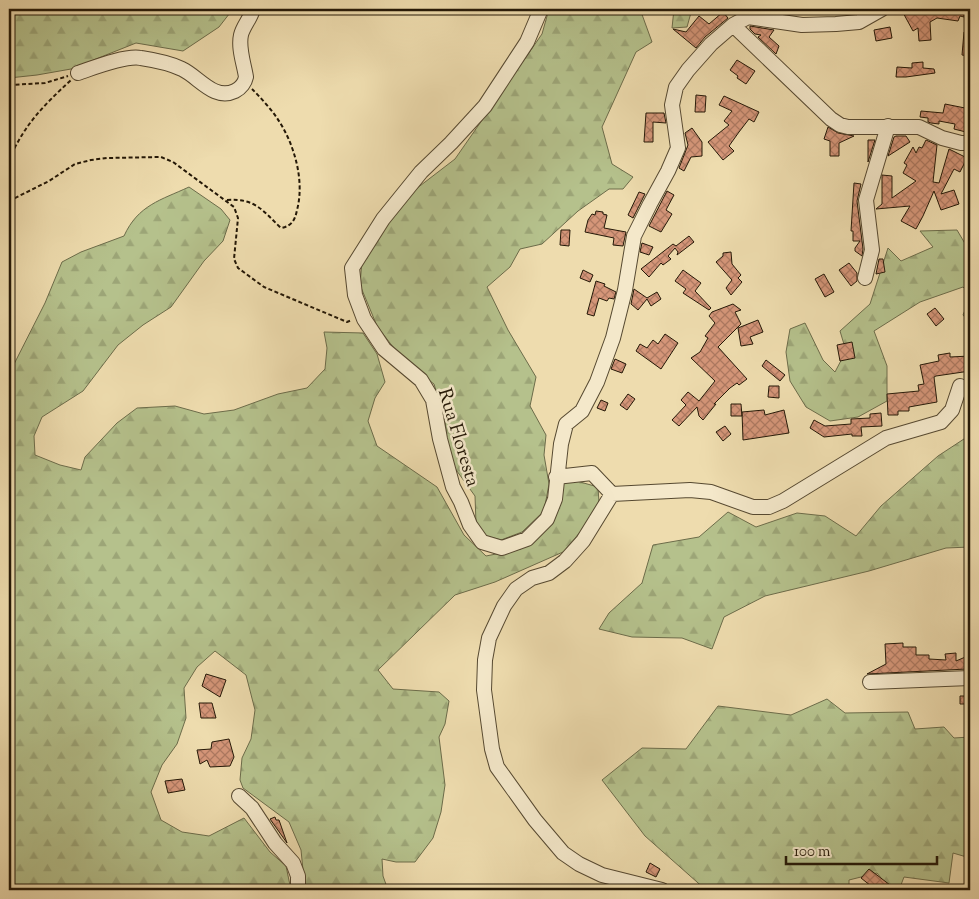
<svg xmlns="http://www.w3.org/2000/svg" width="979" height="899" font-family="'Sorts Mill Goudy',serif">
  <defs>
    <pattern id="forest-firs" width="22" height="20" patternUnits="userSpaceOnUse" patternTransform="scale(1.25)"><rect width="22" height="20" fill="#b5c18c"/><path d="M5 1l3.5 6h-7zM16 11l3.5 6h-7z" fill="#9ca577"/></pattern>
    <pattern id="building-cross-hatch" width="8" height="8" patternUnits="userSpaceOnUse" patternTransform="scale(1.25)"><rect width="8" height="8" fill="#d59679"/><path d="M0 0l8 8M0 8l8-8" fill="none" stroke="#ad7961"/></pattern>
  </defs>
  <rect width="100%" height="100%" fill="#eedcae"/>
  <filter id="stains"><feTurbulence type="fractalNoise" baseFrequency=".004" numOctaves="4"/><feColorMatrix values="0 0 0 0 .2 0 0 0 0 .09 0 0 0 0 .02 0 0 0 .5 -.17"/></filter>
  <radialGradient id="worn" r=".72"><stop offset=".6" stop-color="#630" stop-opacity="0"/><stop offset="1" stop-color="#630" stop-opacity=".3"/></radialGradient>
  <path fill="url(#forest-firs)" stroke="#6c6c4a" d="M9,9H233L219,27L183,51L136,43L71,69L37,75L9,78Z
    M549,9H640L652,42L636,52L602,127L612,164L633,177L623,189H609L578,211L542,244L520,249L510,267L487,287L508,330L536,377L530,406L546,435L544,455L549,484L544,511L522,532L501,540L486,536L476,523L475,496L454,467L448,453L445,420L434,384L403,360L377,326L360,285L362,261L376,239L412,192L455,159L542,34Z
    M674,9H692L687,27L672,28Z
    M189,187L221,209L230,220L223,241L204,261L171,307L143,325L118,345L83,391L42,417L34,436L35,455L60,465L81,470L85,457L117,423L137,408L175,406L204,414L234,410L278,394L307,388L325,369L327,348L324,332L363,333L377,354L385,382L375,398L368,421L377,446L437,487L464,535L486,556L521,549L551,522L561,485L573,480L598,487L599,503L588,523L563,552L495,582L455,595L378,670L393,689L439,692L449,701L445,724L439,737L445,785L441,812L433,838L415,862H396L382,859L383,876L388,890H305L301,850L289,822L243,788L240,780L242,758L251,739L255,710L246,675L215,651L197,667L184,688L186,718L177,744L162,765L151,792L161,820L182,832L209,836L244,818L270,852L286,866L291,890H9V374L45,303L62,262L81,252L124,236C138,205 161,200 189,187Z
    M957,230L970,252V294L963,287L920,302L874,331L887,366V401L858,417L830,421L806,407L790,381L786,352L790,329L805,323L823,360L835,372L846,351L840,331L870,304L888,248L901,261L933,247L920,231Z
    M970,298V323L963,315Z
    M970,435V547L946,548L869,571L765,596L724,617L712,649L682,638L632,637L599,629L609,613L642,583L653,545L699,537L728,512L756,527L797,513L825,516L856,536L881,506L938,456Z
    M827,699L845,713L908,712L915,729L944,727L954,738L970,737V858L953,853L949,883L904,877L899,890H891L877,873L849,880V890H706L645,836L602,780L642,748L686,749L718,706L791,715Z"/>
  <path fill="url(#building-cross-hatch)" stroke="#241807" d="M901,9H921L925,12L930,9H965L964,17L960,16L958,21L937,18L930,22L931,40L919,41L918,28L913,31Z
    M723,12L728,18L705,37L696,48L673,29L686,32L699,16L709,24Z
    M750,26L774,30L769,37L779,46L776,54L758,37L761,35L755,34L750,29Z
    M890,27L892,38L876,41L874,30Z
    M964,32H970V56L962,55Z
    M737,60L755,71L746,84L737,78L738,76L730,70Z
    M923,62V68L934,69L935,73L906,77H896L897,67L912,68V63Z
    M696,95L706,96L705,112H695Z
    M724,96L759,112L754,122L749,119L739,132L729,146L734,151L723,160L708,142L729,125L724,121L732,111L719,105Z
    M945,104L970,109V117L966,132L954,129L955,124L939,121V124L931,123L928,122V118L920,117L921,111L943,113Z
    M646,113H664L666,123L653,122V142H644Z
    M828,127L838,133L854,136L839,143V156H830V141L824,139Z
    M692,128L702,142V156L691,157L684,171L679,168L688,145L685,133Z
    M896,136H906L910,142L888,156L894,137Z
    M868,140H875L868,162Z
    M926,140L937,145L933,182L939,183L949,149L967,158L960,172L954,169L941,194L954,190L959,204L941,210L934,191L923,216L916,229L901,221L910,206L876,209L882,204V175L892,176V198L916,181L903,173L907,165L904,163L913,147L916,153L919,147L922,148Z
    M854,183L861,184L857,201L863,249L862,256L855,251V248L860,241H853V231H851Z
    M667,191L674,195L666,210L672,214L661,232L649,226Z
    M639,192L645,194L633,218L628,215Z
    M596,211L603,212V214L607,215L604,228L626,232L623,246L613,245L614,238L585,232L588,220L592,214L595,215Z
    M561,230H570L569,246L560,245Z
    M689,236L694,242L677,255L678,252L675,248L668,256L671,259L663,265L661,263L649,277L641,269L673,244L676,246Z
    M642,243L653,247L649,255L640,252Z
    M731,252L732,264L741,275L738,278L742,282L731,295L726,288L732,280L716,262L723,256V253Z
    M879,259H883L885,272L876,274Z
    M849,263L857,273V281L851,286L839,270Z
    M583,270L593,275L590,282L580,278Z
    M683,270L701,283L695,291L711,308L709,310L683,293L686,289L675,281Z
    M824,274L834,292L825,297L815,279Z
    M596,281L605,284L604,286L616,292L614,299L609,298L607,301L599,298L594,316L587,314Z
    M634,289L647,298L657,292L661,299L651,306L647,299L638,310L631,304Z
    M733,304L741,310L735,312L741,324L718,347L747,379L739,385L737,383L730,388L714,404H716L703,420L699,416L697,407L679,426L672,420L686,405L681,400L688,392L699,401L715,381L691,358L700,352L708,338L705,336L715,323L709,316L712,312Z
    M935,308L944,319L936,326L927,314Z
    M758,320L763,332L750,337L753,344L741,346L738,328Z
    M665,334L678,343L661,369L636,351L640,344L647,348L653,340L658,344Z
    M852,342L855,358L840,361L837,345Z
    M950,353V357L970,356V371L936,376L934,377L937,402L909,407V411H898V415H888L887,394L919,391L918,385L924,384L920,365L939,361L938,355Z
    M615,359L626,364L622,373L611,369Z
    M766,360L785,375L780,381L762,366Z
    M769,386H779V398L768,397Z
    M628,394L635,399L627,410L620,405Z
    M601,400L608,403L605,411L597,408Z
    M731,404H741L742,416H731Z
    M764,410L765,415L784,410L789,433L743,440L742,412Z
    M881,413L882,426L861,427L862,436H852V434L824,437L810,428L814,420L825,426L851,424V419L870,418V414Z
    M725,426L731,434L723,441L716,432Z
    M903,643V647H916V655H929V659L946,660L945,654L956,653V661L970,655V667L967,669L867,674L886,664L885,644Z
    M206,674L226,680L220,697L202,686Z
    M960,696H969V704H960Z
    M199,703H212L216,718H201Z
    M229,739L234,757L230,766L210,767L207,760L200,764L197,750L211,749L212,742Z
    M182,779L185,790L168,793L165,781Z
    M275,817L276,820H279L287,843L270,819Z
    M650,863L660,869L656,877L646,872Z
    M869,869L890,885L886,890H876L861,878Z"/>
  <g fill="none" stroke-linecap="round" stroke-linejoin="round">
    <defs>
      <path id="minor" d="M541,9L527,42L485,106L451,143L421,172L383,219L352,268L355,295L364,319L384,349L421,380L433,400L440,439L453,487L461,502L470,525L482,542L502,548L527,539L547,519L555,499L561,444L566,424L582,411L597,382L613,338L625,290L634,236L650,204L668,171L678,148L672,105L676,87L688,70L711,44L733,25L748,17L802,25L836,24L859,22L882,9
        M733,25L831,119L840,125L848,127H919L942,138L961,143H970
        M78,73C93,68 125,55 141,58C154,60 170,63 182,69C199,77 214,101 235,91C241,88 245,82 246,77C244,64 238,48 241,35C243,26 251,18 253,9
        M865,278L872,250L866,200L888,126
        M556,477L592,473L612,494
        M612,494L583,541L565,561L549,573L532,578L516,589L504,606L489,638L485,660L484,690L492,749L497,767L535,820L563,853L579,864L602,875L662,890
        M612,494L690,490L711,492L753,507H769L783,501L886,438L941,422L952,410L960,386
        M870,682L970,678
        M239,796L252,808L275,843L293,863L298,876V890"/>
    </defs>
    <use href="#minor" stroke="#564931" stroke-width="16"/>
    <path stroke="#241807" stroke-width="2" stroke-dasharray="4 2.5" stroke-linecap="butt" d="M9,85L45,83L68,76
      M9,160C24,125 43,106 71,80
      M227,200C255,198 262,210 281,228C292,226 295,220 297,210C305,180 294,143 277,118C270,108 261,98 252,89
      M9,201L49,181L75,164L91,160L107,158L161,157L173,162L234,207L238,218L234,259L238,268L264,287L347,322L352,320"/>
    <use href="#minor" stroke="#f4e8ca" stroke-width="14"/>
  </g>
  <g text-anchor="middle" stroke-width="5" stroke-linejoin="round" paint-order="stroke">
    <g font-size="19" fill="#241807" stroke="#f4e8ca">
      <text transform="translate(460 437) rotate(73)" y="7">Rua Floresta</text>
    </g>
  </g>
  <rect width="979" height="899" fill="none" stroke="#eedcae" stroke-width="30"/>
  <rect x="10" y="10" width="959" height="879" fill="none" stroke="#241807" stroke-width="2.5"/>
  <rect x="15" y="15" width="949" height="869" fill="none" stroke="#241807"/>
  <path d="M786 856v8h151v-8" fill="none" stroke="#241807" stroke-width="2.5"/>
  <text x="794" y="856" font-size="15" fill="#241807" stroke="#f4e8ca" stroke-width="4" paint-order="stroke">100 m</text>
  <rect width="100%" height="100%" filter="url(#stains)"/>
  <rect width="100%" height="100%" fill="url(#worn)"/>
</svg>
